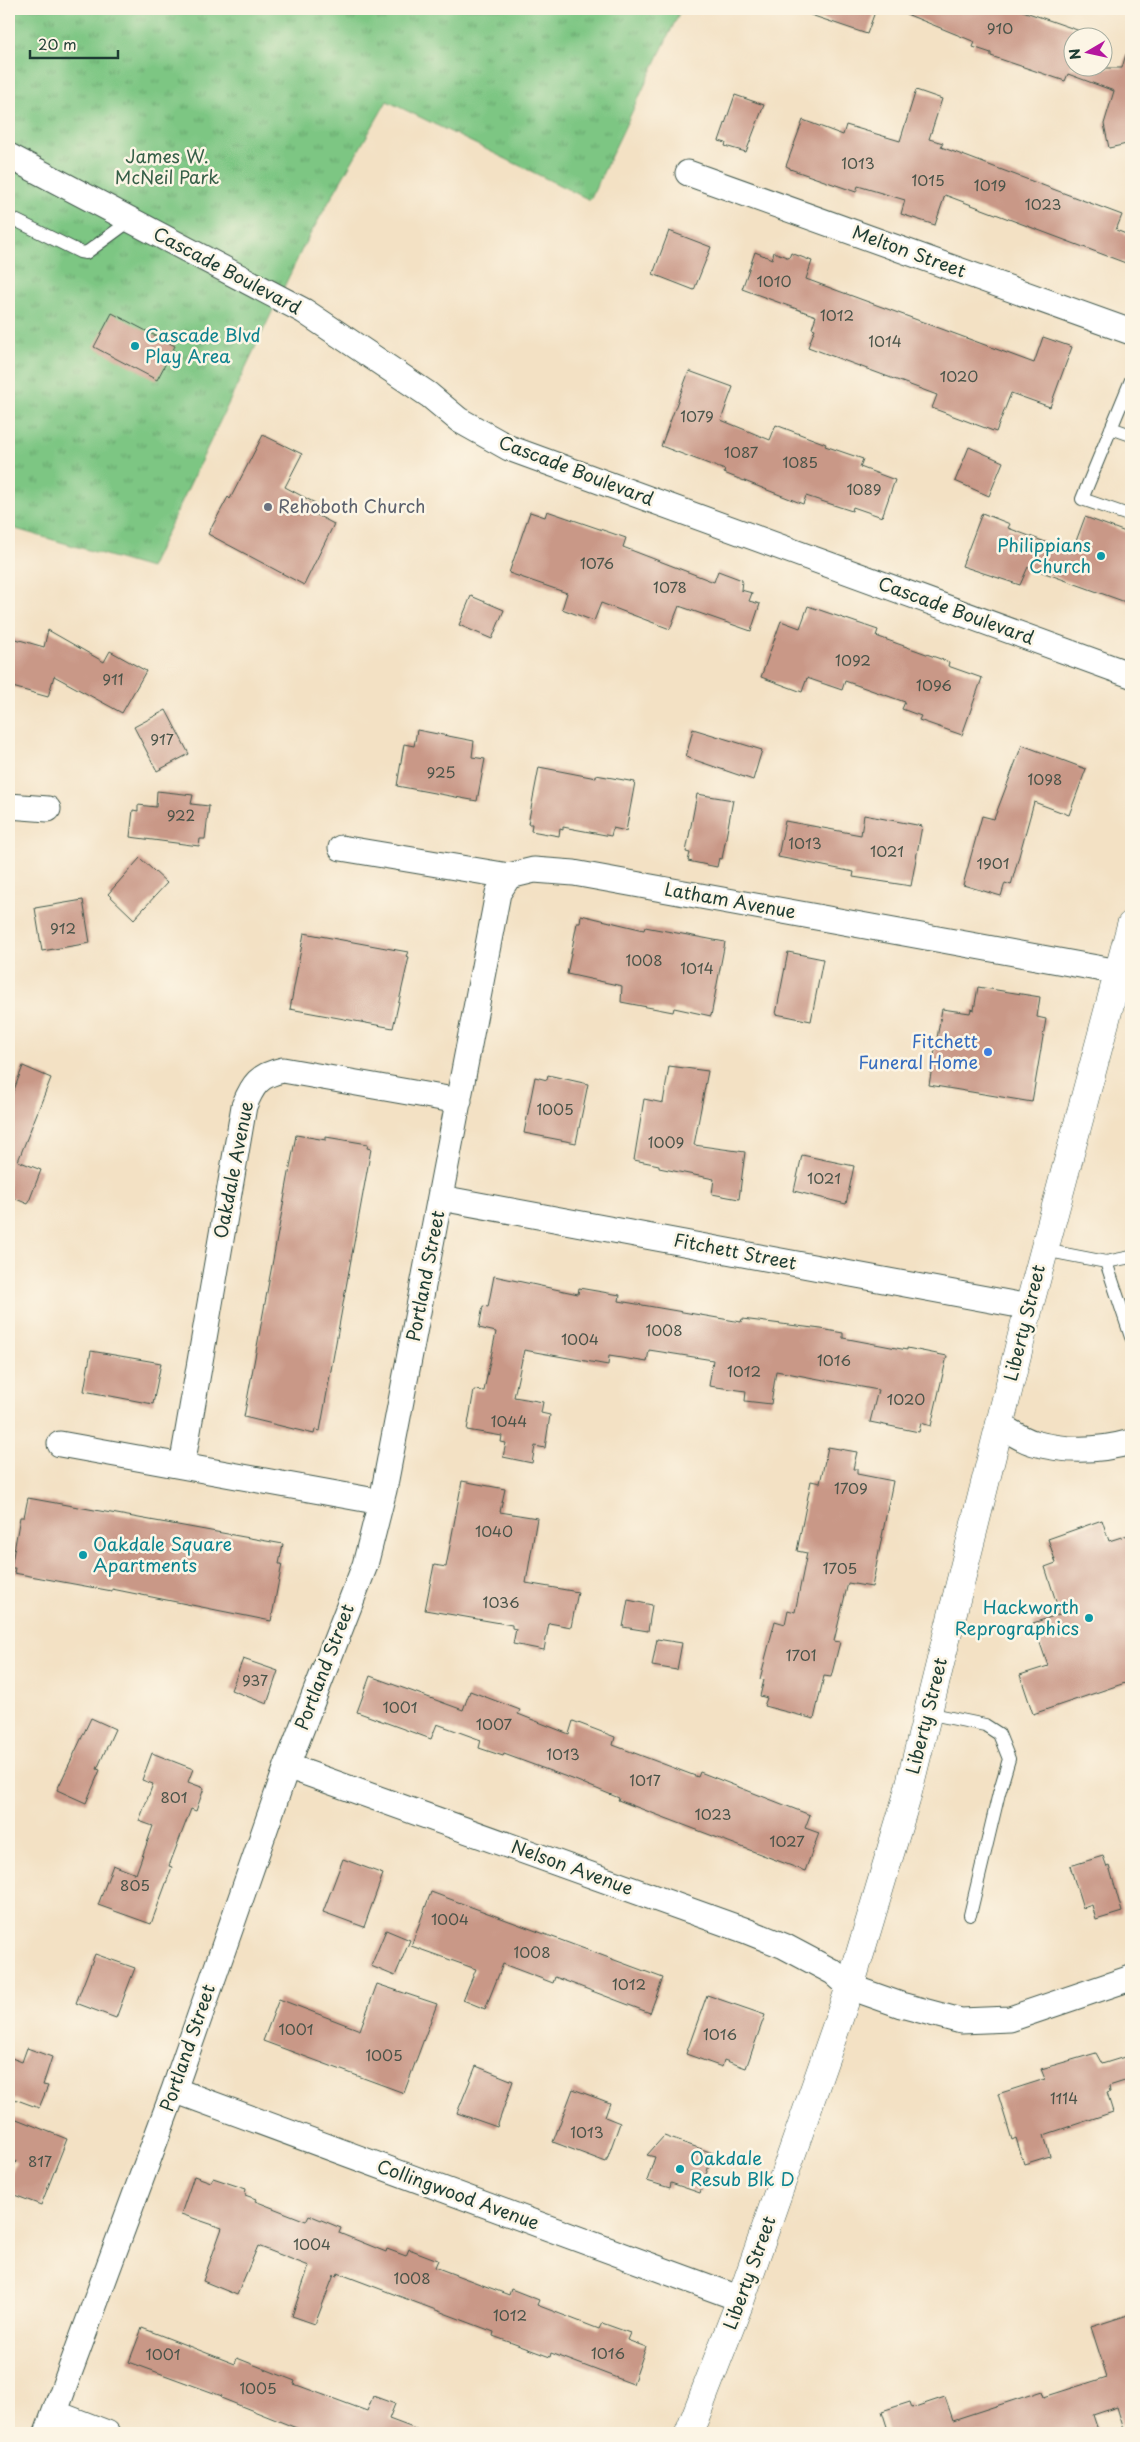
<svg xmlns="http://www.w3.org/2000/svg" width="1140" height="2442" font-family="'Playpen Sans',sans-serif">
  <defs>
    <pattern id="park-tufts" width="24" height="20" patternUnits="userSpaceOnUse" patternTransform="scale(1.25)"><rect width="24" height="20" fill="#7dc683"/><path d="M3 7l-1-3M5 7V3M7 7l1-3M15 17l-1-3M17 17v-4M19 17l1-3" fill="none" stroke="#66a26c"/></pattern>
  </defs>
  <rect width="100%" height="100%" fill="#fcf5e5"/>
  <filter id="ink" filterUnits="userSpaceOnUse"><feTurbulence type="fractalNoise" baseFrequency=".02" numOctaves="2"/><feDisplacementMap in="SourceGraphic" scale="10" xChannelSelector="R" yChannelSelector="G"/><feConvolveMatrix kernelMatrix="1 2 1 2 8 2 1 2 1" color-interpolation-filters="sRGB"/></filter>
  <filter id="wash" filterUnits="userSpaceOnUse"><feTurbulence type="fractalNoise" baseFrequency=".0096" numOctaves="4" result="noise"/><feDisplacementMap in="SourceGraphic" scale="20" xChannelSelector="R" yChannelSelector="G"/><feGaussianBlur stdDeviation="1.12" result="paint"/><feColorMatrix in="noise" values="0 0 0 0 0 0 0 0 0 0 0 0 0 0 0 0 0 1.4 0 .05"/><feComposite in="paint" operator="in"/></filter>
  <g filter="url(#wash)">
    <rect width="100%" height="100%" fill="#f3e1c4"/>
    <path fill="url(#park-tufts)" stroke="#4e825c" d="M9,9H681L590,200L387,101L304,245L150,568L9,527Z"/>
    <g id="blocks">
      <path fill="#c99887" d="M806,9H876L867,34L805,13Z
        M894,9H1017L1083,32L1081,38H1072V62L1070,68H1122L1126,54L1131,55V143L1109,148L1104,124L1114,91L1068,74L1065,81L991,56V53L973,47L975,42Z
        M916,90L942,99L929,139L943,143L941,147L1122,215L1116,230L1131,236V265L945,195L935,225L901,214L905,200L858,186L856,192L790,169V168L786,166L803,120L843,135L846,125L900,141Z
        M735,95L764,105L746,152L725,146L726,143L719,141Z
        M669,231L711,247L694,290L653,274Z
        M755,252L772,259L774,252L789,258L791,253L812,261L806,279L1034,363L1043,337L1072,347L1050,407L1011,393L996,432L932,408L937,395L808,347L815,329L812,328L816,316L742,289Z
        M112,313L175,346L157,380L94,347Z
        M689,371L733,387L721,420L770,440L776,425L826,444L825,446L863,459L860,467L895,480L882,517L853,507L852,511L806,496L803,504L724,473L725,470L661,446Z
        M263,435L302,454L285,487L315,503L311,512L334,524L304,585L208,534L228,497L230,499Z
        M969,447L1003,462L989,496L955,481Z
        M547,511L626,538L623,547L714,582L718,571L742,580L741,590L752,593L749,601L760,604L751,631L679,606L670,629L601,603L594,621L562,609L567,593L509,573L530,512L545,517Z
        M982,513L1010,524L1008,528L1072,552L1085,517L1131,534V604L1028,567L1020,585L962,566Z
        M471,596L504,610L492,639L459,625Z
        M808,606L878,630L876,636L949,662L948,666L982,678L962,735L919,720L921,716L902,709L905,702L845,681L842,690L807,678L802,692L761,677L781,621L800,628Z
        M48,630L104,662L110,651L146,671L122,713L54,676L48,697L9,686V637L44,647Z
        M166,710L189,754L157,771L134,727Z
        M693,729L762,750L753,780L686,757Z
        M417,730L474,741L472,757L485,759L477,801L397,786L404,744L414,746Z
        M1022,745L1086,769L1069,815L1034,802L1011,885L1005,883L1001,896L963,885L982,816L994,819Z
        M539,767L596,778V775L635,782L626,831L613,828L611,836L563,827V830L560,829L559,836L531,831L532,824H528Z
        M157,791L193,795L191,804L209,806L205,839H200L199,846L130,837L133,810L138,811V805L156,807Z
        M697,794L733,800L722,859L719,858L717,867L688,861L690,853L686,852Z
        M864,815L922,826L911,886L853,877L854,872L778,857L785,821L861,835Z
        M140,858L167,883L134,919L108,894Z
        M83,900L90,943L42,951L35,908Z
        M581,915L644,930L645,927L725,942L711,1016L674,1008L673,1012L621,1002L622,986L567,974L577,923H580Z
        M304,933L408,952L406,956L409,957L393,1028L290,1009Z
        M788,952L823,959L811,1021L776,1014Z
        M978,987L1040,997L1037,1017L1046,1019L1032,1102L929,1085L942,1009L970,1013L971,1009L974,1010Z
        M23,1066L51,1078L18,1161L41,1170L28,1204L9,1196V1103Z
        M669,1066L708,1071L694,1145L745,1152L739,1199L712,1194L714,1179L659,1168V1165L634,1160L644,1099L663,1103Z
        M548,1075L588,1084L576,1143L524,1133L535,1077L547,1080Z
        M296,1135L326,1140V1137L368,1144L367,1148L371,1149L320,1431L315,1430L314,1434L244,1417Z
        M802,1155L854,1166L846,1204L794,1191Z
        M494,1276L578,1294L579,1288L620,1295L619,1301L741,1322L742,1319L821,1329L843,1333V1338L907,1350V1348L947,1356L931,1426L921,1423L919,1432L870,1422L878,1390L776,1371L771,1404L745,1401L746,1391L709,1386L713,1360L649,1350L647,1362L609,1356L608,1365L524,1350L514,1397L543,1402L541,1413L550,1415L545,1448L535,1446L532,1463L503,1457L506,1443L501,1442L502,1436L467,1430L474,1390L484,1391L496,1332L479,1328L483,1306L488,1307Z
        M91,1351L161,1363L153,1404L84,1391Z
        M828,1447L857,1452L853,1469H857V1474L893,1481L872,1587L848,1583L834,1641L840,1642L831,1677L824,1676L814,1719L764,1706L767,1698L760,1696L764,1680L760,1679L775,1621L785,1624L788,1610L795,1612L807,1553L797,1551L811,1481L820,1483Z
        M462,1481L505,1489L500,1512L537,1518L526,1583L578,1592L571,1627L549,1623L544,1650L513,1644L516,1629L512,1628V1625L425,1610L434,1565L446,1567Z
        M28,1498L283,1544L279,1564H282L271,1621L112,1589V1591L14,1573L15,1568H11L20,1517H24Z
        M1102,1520L1109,1541L1131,1534V1681L1033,1714L1020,1675L1048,1666L1033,1623L1060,1614L1045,1567L1056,1563L1048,1539Z
        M628,1600L652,1605L648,1631L623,1627Z
        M657,1639L682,1643L677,1670L652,1666Z
        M243,1659L278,1671L267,1704L231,1690Z
        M370,1676L463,1710L470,1691L520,1710L518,1714L569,1734L573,1721L615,1737L613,1745L698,1777L700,1772L810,1815L805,1828L819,1833L805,1871L618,1800L619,1798L575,1780L504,1754L503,1756L479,1748L481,1740L437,1724L431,1739L357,1712Z
        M91,1718L115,1729L97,1769L100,1770L86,1803L57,1790Z
        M152,1753L193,1769L188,1782L204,1788L196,1811L191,1809L169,1866L172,1867L151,1924L98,1905L113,1865L136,1874L153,1826L139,1821L153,1784L142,1780Z
        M1103,1856L1107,1867L1109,1866L1122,1912L1096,1920L1092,1905L1083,1908L1070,1866Z
        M343,1859L383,1874L364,1927L323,1912Z
        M431,1892L663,1978L650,2013L555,1977L553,1983L503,1964L485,2009L463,2000L476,1969L411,1946Z
        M386,1930L410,1940L395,1976L371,1966Z
        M95,1954L135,1968L116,2018L76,2003Z
        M377,1984L437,2004L404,2093L263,2041L279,1999L360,2030Z
        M707,1995L765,2015L746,2068L724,2060L722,2067L686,2054Z
        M27,2048L52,2057L43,2085L48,2086L39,2108L9,2097V2057L22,2062Z
        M1096,2053L1102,2064L1131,2055V2079L1109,2086L1110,2092L1107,2093L1113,2112L1044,2135L1050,2156L1024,2164L1016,2138L1012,2140L998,2094L1045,2079L1041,2069Z
        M476,2066L513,2081L497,2127L457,2113Z
        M573,2089L610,2103L605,2117L620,2123L606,2162L553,2142Z
        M14,2118L67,2139L41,2205L9,2193V2179L16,2161L9,2159V2132Z
        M664,2136L713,2153L700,2193L671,2183L670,2188L647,2181L655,2157L647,2155Z
        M194,2176L211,2182L213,2178L246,2189L245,2195L256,2199L255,2201L306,2221L309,2215L341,2228L339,2233L386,2252L387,2249L406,2256L409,2249L438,2260L435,2267L509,2295L511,2289L539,2300L537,2305L599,2329L602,2323L630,2333L627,2340L646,2347L633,2384L551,2353L550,2357L493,2336L494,2332L338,2273L337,2276L334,2275L315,2324L292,2316L309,2266L258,2246L237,2295L203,2281L222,2228L181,2214Z
        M1131,2314V2433H1125L1117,2407L1093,2415L1099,2433H889L882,2411L910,2402L912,2408L945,2397L953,2420L1042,2391L1044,2397L1107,2377L1091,2327Z
        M142,2328L235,2364L237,2358L295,2381L294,2384L367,2411L373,2396L395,2404L389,2419L421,2431V2433H309L221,2398L222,2396L129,2362Z"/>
    </g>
  </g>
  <g filter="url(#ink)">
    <use href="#blocks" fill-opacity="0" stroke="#3f564a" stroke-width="1"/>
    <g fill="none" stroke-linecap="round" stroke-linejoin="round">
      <defs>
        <path id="lane" d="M9,217L80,252L86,253L131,220
          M1131,380L1082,499L1131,516
          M1111,428L1131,435
          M1044,1250L1106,1262L1131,1257
          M1106,1262L1131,1337
          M927,1713L985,1725L999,1734L1009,1759L999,1793L970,1915"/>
        <path id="street" d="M9,156L304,311L429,395L459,420L509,448L1131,675
          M688,173L1131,332
          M9,806L48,809
          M341,848L509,876L534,870L574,873L1119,972
          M441,1198L1029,1307
          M999,1425C1010,1431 1022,1440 1034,1443C1067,1452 1099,1451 1131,1442
          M60,1444L381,1502
          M182,1466L244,1106C253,1084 259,1075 283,1070L459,1101
          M287,1766L744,1930L784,1946L833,1972L850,1987L901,2005L961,2021L1010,2019L1131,1978
          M174,2090L741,2299
          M55,2413L107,2433
          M47,2433L174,2090L287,1766L365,1565L384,1490L498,893L509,876"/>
        <path id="secondary" d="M689,2433L741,2299L850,1987L906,1800L1029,1307L1131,925"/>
      </defs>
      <use href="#lane" stroke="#3f564a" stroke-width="14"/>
      <use href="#street" stroke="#3f564a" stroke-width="27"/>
      <use href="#secondary" stroke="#3f564a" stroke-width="29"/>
      <use href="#lane" stroke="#fff" stroke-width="12"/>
      <use href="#street" stroke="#fff" stroke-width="25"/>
      <use href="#secondary" stroke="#fff" stroke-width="28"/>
    </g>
  </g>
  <g fill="#0f9aa8" stroke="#fcf5e5" stroke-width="2">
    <circle cx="135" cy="346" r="5"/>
    <circle cx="1101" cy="556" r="5"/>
    <circle cx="83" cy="1555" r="5"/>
    <circle cx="1089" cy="1618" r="5"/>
    <circle cx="680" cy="2169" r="5"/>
  </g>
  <circle fill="#6b7280" stroke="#fcf5e5" stroke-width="2" cx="268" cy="507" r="5"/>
  <circle fill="#3f7fe0" stroke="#fcf5e5" stroke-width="2" cx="988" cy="1052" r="5"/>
  <g text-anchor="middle" stroke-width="5" stroke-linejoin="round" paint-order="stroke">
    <g font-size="15" fill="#4a5449">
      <text x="1000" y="34">910</text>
      <text x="858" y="169">1013</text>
      <text x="928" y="186">1015</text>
      <text x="990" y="191">1019</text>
      <text x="1043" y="210">1023</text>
      <text x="774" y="287">1010</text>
      <text x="837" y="321">1012</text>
      <text x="885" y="347">1014</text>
      <text x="959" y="382">1020</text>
      <text x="697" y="422">1079</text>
      <text x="741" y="458">1087</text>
      <text x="800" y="468">1085</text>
      <text x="864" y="495">1089</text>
      <text x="597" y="569">1076</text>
      <text x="670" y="593">1078</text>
      <text x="853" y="666">1092</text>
      <text x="113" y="685">911</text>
      <text x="934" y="691">1096</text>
      <text x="162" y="745">917</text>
      <text x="441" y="778">925</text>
      <text x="1045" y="785">1098</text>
      <text x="181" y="821">922</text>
      <text x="805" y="849">1013</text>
      <text x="887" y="857">1021</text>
      <text x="993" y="869">1901</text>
      <text x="63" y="934">912</text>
      <text x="644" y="966">1008</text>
      <text x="697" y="974">1014</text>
      <text x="555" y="1115">1005</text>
      <text x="666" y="1148">1009</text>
      <text x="824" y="1184">1021</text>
      <text x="664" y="1336">1008</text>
      <text x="580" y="1345">1004</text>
      <text x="834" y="1366">1016</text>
      <text x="744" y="1377">1012</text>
      <text x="906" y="1405">1020</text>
      <text x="509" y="1427">1044</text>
      <text x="851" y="1494">1709</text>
      <text x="494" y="1537">1040</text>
      <text x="840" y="1574">1705</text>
      <text x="501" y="1608">1036</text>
      <text x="801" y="1661">1701</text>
      <text x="255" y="1686">937</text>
      <text x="400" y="1713">1001</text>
      <text x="494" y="1730">1007</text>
      <text x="563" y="1760">1013</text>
      <text x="645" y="1786">1017</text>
      <text x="174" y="1803">801</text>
      <text x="713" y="1820">1023</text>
      <text x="787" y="1847">1027</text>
      <text x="135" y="1891">805</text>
      <text x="450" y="1925">1004</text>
      <text x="532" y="1958">1008</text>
      <text x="629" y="1990">1012</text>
      <text x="296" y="2035">1001</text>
      <text x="720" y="2040">1016</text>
      <text x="384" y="2061">1005</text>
      <text x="1064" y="2104">1114</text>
      <text x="587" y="2138">1013</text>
      <text x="40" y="2167">817</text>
      <text x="312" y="2250">1004</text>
      <text x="412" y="2284">1008</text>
      <text x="510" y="2321">1012</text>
      <text x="608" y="2359">1016</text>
      <text x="163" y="2360">1001</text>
      <text x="258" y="2394">1005</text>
    </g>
    <g font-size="18" fill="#365f48" stroke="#fcf5e5">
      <text x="167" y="163">James W.<tspan x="167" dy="21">McNeil Park</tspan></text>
    </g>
    <g font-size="18" fill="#1f3d34" stroke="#fcf5e5">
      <text transform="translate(909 252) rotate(20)" y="6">Melton Street</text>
      <text transform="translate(227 271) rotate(28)" y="6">Cascade Boulevard</text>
      <text transform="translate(576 471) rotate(21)" y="6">Cascade Boulevard</text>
      <text transform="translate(956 611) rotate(20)" y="6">Cascade Boulevard</text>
      <text transform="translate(730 901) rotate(10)" y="6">Latham Avenue</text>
      <text transform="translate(234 1170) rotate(-79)" y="6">Oakdale Avenue</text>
      <text transform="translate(735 1252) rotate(11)" y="6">Fitchett Street</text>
      <text transform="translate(426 1276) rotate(-79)" y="6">Portland Street</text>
      <text transform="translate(1025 1323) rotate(-76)" y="6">Liberty Street</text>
      <text transform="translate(325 1667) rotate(-69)" y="6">Portland Street</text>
      <text transform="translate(927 1716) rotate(-76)" y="6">Liberty Street</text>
      <text transform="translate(572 1868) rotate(20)" y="6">Nelson Avenue</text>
      <text transform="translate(188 2048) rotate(-71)" y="6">Portland Street</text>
      <text transform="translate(458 2195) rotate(20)" y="6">Collingwood Avenue</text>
      <text transform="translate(750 2273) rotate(-70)" y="6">Liberty Street</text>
    </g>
    <g font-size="18" fill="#0d838f" stroke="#fcf5e5" text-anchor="start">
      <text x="145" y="342">Cascade Blvd<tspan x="145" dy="21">Play Area</tspan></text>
      <text x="1091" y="552" text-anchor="end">Philippians<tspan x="1091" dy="21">Church</tspan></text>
      <text x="93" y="1551">Oakdale Square<tspan x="93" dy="21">Apartments</tspan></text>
      <text x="1079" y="1614" text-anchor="end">Hackworth<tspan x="1079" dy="21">Reprographics</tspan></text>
      <text x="690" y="2165">Oakdale<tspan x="690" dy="21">Resub Blk D</tspan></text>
    </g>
    <g font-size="18" fill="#5b616d" stroke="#fcf5e5" text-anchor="start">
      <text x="278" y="513">Rehoboth Church</text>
    </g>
    <g font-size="18" fill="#366cbe" stroke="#fcf5e5" text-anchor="end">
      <text x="978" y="1048">Fitchett<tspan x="978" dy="21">Funeral Home</tspan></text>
    </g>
  </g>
  <rect width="1140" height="2442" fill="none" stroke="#fcf5e5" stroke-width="30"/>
  <g transform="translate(1088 52) rotate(261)"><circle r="24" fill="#fcf5e5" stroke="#a4ab9e"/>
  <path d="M0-4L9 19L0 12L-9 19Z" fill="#b5179e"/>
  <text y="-8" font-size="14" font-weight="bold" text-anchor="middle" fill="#1f3d34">N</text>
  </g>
  <path d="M30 50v8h88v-8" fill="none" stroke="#1f3d34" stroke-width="2.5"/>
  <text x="38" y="50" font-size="15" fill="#1f3d34" stroke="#fcf5e5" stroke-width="4" paint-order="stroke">20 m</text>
</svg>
